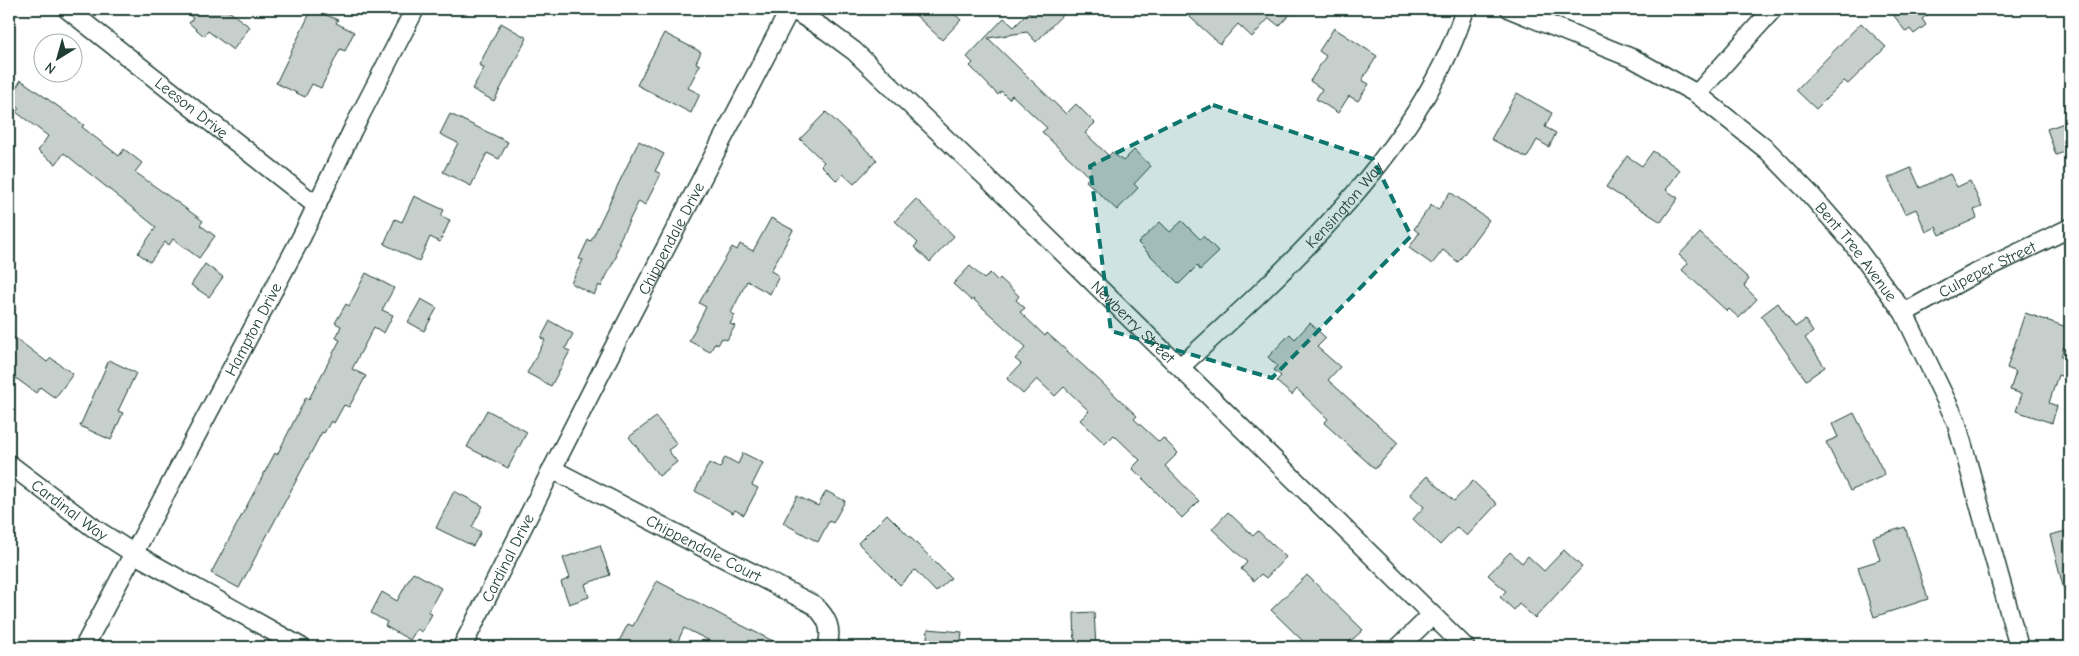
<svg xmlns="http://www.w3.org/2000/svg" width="2079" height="656" font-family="'Comic Neue',sans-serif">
  <rect width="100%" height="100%" fill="#fff"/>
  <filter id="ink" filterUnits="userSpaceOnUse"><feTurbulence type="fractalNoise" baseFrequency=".02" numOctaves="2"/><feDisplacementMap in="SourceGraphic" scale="10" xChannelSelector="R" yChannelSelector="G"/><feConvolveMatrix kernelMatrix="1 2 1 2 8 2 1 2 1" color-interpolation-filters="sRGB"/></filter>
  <g filter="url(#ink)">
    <path fill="#c7cfcc" stroke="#1f3d34" d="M181,9H226L250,27L233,50L208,31L204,36L189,23L193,18Z
      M312,9L338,20L336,23L354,32L345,51L340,49L321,88L312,84L305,97L276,83Z
      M909,9H949L961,20L942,40Z
      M1032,9H1068L1036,42L1027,32L988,38L1066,114L1076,104L1095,123L1085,133L1109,156L1112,152L1123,161L1134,150L1151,166L1134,184L1138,188L1117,210L1086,181L1089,177L1042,132L1047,128L1012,95L1009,99L1001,91L998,95L970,66L973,63L967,57L1004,18L1014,27Z
      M1181,9H1295L1279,26L1269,18L1252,37L1238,24L1220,44Z
      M1889,9H1935L1922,19L1926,25L1914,34L1910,29L1906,32Z
      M501,23L527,38L494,101L472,89L484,68L479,65Z
      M1861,23L1886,47L1848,84L1844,81L1816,109L1796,90Z
      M1334,28L1377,56L1362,80L1369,84L1358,101L1349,96L1338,113L1316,99L1322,89L1310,81L1326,56L1319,51Z
      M664,33L701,52L696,63L700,65L688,88L700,94L691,113L637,85Z
      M21,80L84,125L82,127L119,156L124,149L142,163L135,172L203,221L200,225L215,236L199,258L173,239L169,245L165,242L150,262L138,253L156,227L64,153L56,164L38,151L48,136L16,112L19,108L9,100Z
      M1517,93L1552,113L1545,127L1556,133L1549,147L1537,140L1527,158L1491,139Z
      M826,112L877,160L854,184L843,174L837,181L821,165L824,162L800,139Z
      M450,114L508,142L499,159L487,153L471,186L443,172L458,143L440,134Z
      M2070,121V150L2056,155L2047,129Z
      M639,141L664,154L655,171L661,174L645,205L639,201L618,243L620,244L615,254L617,255L601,287L599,285L594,295L571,283L583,260L579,259L588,240L591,241Z
      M1653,151L1680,170L1666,190L1678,198L1661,222L1606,187L1627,156L1642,166Z
      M1911,168L1920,188L1950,174L1957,187L1970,181L1982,207L1974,210L1977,218L1940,235L1936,227L1926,232L1916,209L1905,214L1888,178Z
      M1450,192L1489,220L1458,262L1443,250L1432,264L1409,248L1419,233L1414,229L1431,205L1438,210Z
      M414,196L444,210L441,216L450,220L440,242L430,237L419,261L384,244L395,219L402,222Z
      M916,199L954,236L930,262L914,247L918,243L895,221Z
      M771,218L793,230L771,271L779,276L770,294L747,281L731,313L735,315L730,324L735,326L727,340L722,338L718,345L715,343L710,352L689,341L706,307L699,303L732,247L737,250L740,244L753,251Z
      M1182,221L1200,239L1203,236L1219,252L1200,270L1197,266L1179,284L1138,243L1160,222L1170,232Z
      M1700,233L1749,279L1744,286L1757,299L1739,318L1729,309L1727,311L1682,270L1688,263L1679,255Z
      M205,264L223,277L209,297L191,285Z
      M970,266L984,279L990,273L998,281L1000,278L1019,296L1016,300L1025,308L1020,312L1045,336L1047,333L1098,379L1137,416L1134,419L1159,442L1163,438L1178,453L1165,466L1199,501L1182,518L1132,468L1140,460L1114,435L1105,444L1080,420L1089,411L1064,387L1055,396L1037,379L1023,394L1007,379L1021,364L1015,359L1026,347L973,299L972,301L953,284Z
      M366,273L394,288L382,310L393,315L384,333L374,327L352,369L366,376L349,407L344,405L334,423L331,421L324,433L322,432L239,588L211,573L275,453L277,455L306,397L309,399L340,340L336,338L341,326L335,323L346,304L349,306Z
      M421,299L437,308L424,331L408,322Z
      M1778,303L1795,327L1805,320L1813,332L1805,338L1825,367L1806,380L1761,316Z
      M2025,313L2070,328L2061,356L2070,359V379L2058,375L2049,403L2057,406L2052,423L2016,411L2022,394L2010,390L2016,372L2007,368Z
      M550,321L573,334L565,349L570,351L551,386L527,373L545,340L541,338Z
      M1310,323L1326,338L1317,347L1340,367L1328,380L1398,443L1375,469L1324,423L1328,419L1297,389L1292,395L1276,381L1281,376L1274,370L1277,366L1268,357L1290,334L1295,339Z
      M9,333L47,362L51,358L73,374L55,398L40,387L36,393L9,373Z
      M109,360L136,373L118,411L123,413L111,440L80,426Z
      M487,410L527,432L508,468L467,447Z
      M1854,413L1885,475L1850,491L1826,442L1838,437L1832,424Z
      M656,417L677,444L668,450L677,462L659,476L629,437Z
      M743,453L763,463L752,485L758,488L744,515L735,510L733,513L695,491L709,463L720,468L725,457L738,464Z
      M1427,476L1454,501L1473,481L1497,504L1467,536L1457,527L1440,545L1413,519L1424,507L1410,494Z
      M454,491L483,506L472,527L481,532L473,546L436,528Z
      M826,491L845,501L833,523L829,521L818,542L783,523L797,496L818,506Z
      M1228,512L1253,536L1258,531L1286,557L1266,578L1261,574L1254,581L1241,569L1247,562L1212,529Z
      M887,514L951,578L936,592L915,570L900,585L858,543Z
      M1905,527L1928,599L1874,617L1858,567L1880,560L1873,537Z
      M2066,531L2070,549V593L2065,594L2050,535Z
      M600,545L610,575L585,584L589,597L569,604L561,582L570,578L563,558Z
      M1564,550L1582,567L1535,618L1519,604L1514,610L1500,597L1506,591L1488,575L1510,552L1522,563L1528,556L1544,571Z
      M413,572L441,588L428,612L432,614L422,632L417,629L410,640L385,626L387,622L371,613L382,592L397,601Z
      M1307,575L1363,630L1344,647H1309L1271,610Z
      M657,581L725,617L785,647H709L712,642L684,628L677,643L670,639L666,647H616L628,624L633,626Z
      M1094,612L1096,647H1075L1074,613Z
      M928,629L962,632L960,647H926Z"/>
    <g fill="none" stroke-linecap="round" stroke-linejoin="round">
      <defs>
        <g id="street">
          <path id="s1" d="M67,9L317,206"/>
          <path id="s2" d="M792,9L827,31L854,51L988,179L1465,647"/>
          <path id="s3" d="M1510,9L1634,59L1697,94L1767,150L1809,193L1851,241L1904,313L1956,421L2019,647"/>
          <path d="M1697,94L1773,9"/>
          <path id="s4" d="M1904,313L1972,275L2070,228"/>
          <path id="s5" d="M1180,367C1284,272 1423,147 1465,9"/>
          <path id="s6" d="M9,464L94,528L133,553L301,647"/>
          <path id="s7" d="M552,469L814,605C827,617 833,629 827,647"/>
          <path id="s8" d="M84,647L302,236L353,129L415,9"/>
          <path id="s9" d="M462,647L612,351L790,9"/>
          <path d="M1399,647L1432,615"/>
        </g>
      </defs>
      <use href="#street" stroke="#1f3d34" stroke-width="21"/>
      <use href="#street" stroke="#fff" stroke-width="18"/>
    </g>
  </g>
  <path fill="#0f766e" fill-opacity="0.2" stroke="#0f766e" stroke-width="4" stroke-dasharray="10 6" stroke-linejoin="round" d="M1213,105L1373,159L1411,236L1272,378L1111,331L1090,166Z"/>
  <g text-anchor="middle" stroke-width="4" stroke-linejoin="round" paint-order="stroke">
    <g font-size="16" fill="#1f3d34" stroke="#fff">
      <text dy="6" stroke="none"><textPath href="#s1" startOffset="159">Leeson Drive</textPath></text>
      <text dy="6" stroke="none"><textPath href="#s5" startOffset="231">Kensington Way</textPath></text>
      <text dy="6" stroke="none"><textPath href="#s9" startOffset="459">Chippendale Drive</textPath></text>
      <text dy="6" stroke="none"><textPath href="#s3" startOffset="431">Bent Tree Avenue</textPath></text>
      <text dy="6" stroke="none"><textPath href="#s4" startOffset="94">Culpeper Street</textPath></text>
      <text dy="6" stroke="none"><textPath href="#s2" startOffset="464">Newberry Street</textPath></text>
      <text dy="6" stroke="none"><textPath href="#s8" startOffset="360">Hampton Drive</textPath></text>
      <text dy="6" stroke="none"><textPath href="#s6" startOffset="76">Cardinal Way</textPath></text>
      <text dy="6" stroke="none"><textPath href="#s7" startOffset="171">Chippendale Court</textPath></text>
      <text dy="6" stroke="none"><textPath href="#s9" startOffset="100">Cardinal Drive</textPath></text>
    </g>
  </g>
  <rect width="2079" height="656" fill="none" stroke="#fff" stroke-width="30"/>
  <rect x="15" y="15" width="2049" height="626" fill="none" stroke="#1f3d34" stroke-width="2" filter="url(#ink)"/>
  <g transform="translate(58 58) rotate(217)"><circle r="24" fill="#ffffff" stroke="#a5b1ae"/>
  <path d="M0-4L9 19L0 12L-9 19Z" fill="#1f3d34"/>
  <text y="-8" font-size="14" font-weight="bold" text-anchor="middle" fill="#1f3d34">N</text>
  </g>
</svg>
